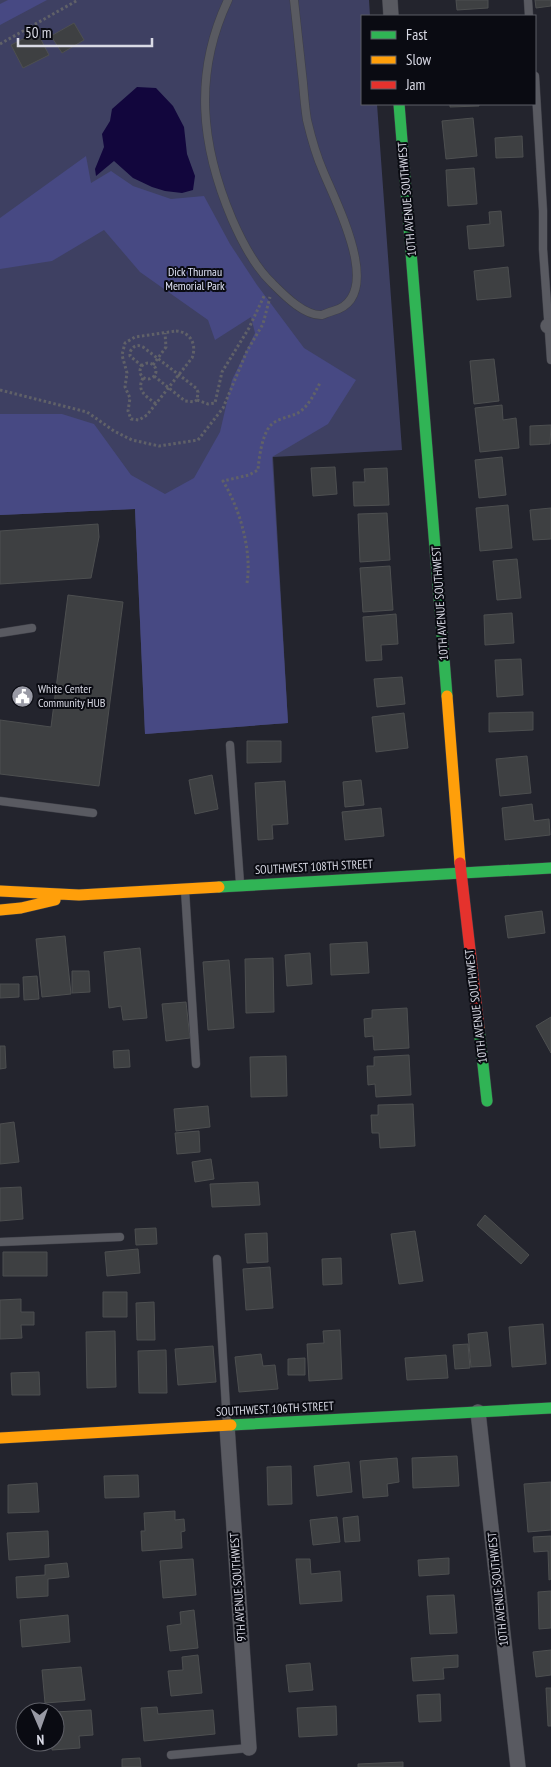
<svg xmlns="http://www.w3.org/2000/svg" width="551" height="1767" font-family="'PT Sans Narrow',sans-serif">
  <rect width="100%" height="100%" fill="#23242d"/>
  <path fill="#3e4062" d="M0,0H369L370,16H362V104H377L402,450L273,457L288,723L145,734L135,509L0,515Z"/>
  <path fill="#474983" d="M8,0H47L0,25V4Z
    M86,156L91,183L111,171L133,186L171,199L204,196L230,244L257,285L304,348L356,380L328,424L272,457L288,723L145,734L135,509L0,515V414H62L94,424L131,475L165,494L194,478L220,432L232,380L255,333L251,317L215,340L208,320L140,272L104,230L52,261L0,269V218Z"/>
  <path fill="#12063d" d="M137,87L156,88L173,106L184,127L187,154L195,176L193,190L182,193L165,191L152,187L133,178L114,161L96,176L95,169L104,147L102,134L110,121L112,109Z"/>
  <path fill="#3e4042" stroke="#4d4f50" d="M456,0H488V8L457,10Z
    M535,0H551V6L536,8Z
    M74,23L84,40L62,53L51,36Z
    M37,32L49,55L23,68L11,45Z
    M450,104H479V106L450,107Z
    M473,118L477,156L446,159L442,121Z
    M522,136L523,157L496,158L495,138Z
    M474,168L477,204L448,206L446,170Z
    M501,211L504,246L469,249L467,226L490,224L489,212Z
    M508,267L511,297L477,300L474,271Z
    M494,359L499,401L474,404L470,361Z
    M502,405L503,420L516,418L519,448L480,452L475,408Z
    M551,425L550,444L530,445V426Z
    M502,457L506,495L479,498L475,460Z
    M335,467L337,494L313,496L311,468Z
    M387,468L389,505L354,506L353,482H365L364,469Z
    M508,505L512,548L480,551L476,508Z
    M551,508V539L533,540L530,510Z
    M387,513L390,560L360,562L358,514Z
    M98,524L99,537L91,578L0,584V531Z
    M517,559L521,598L497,600L493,561Z
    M390,566L393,610L363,612L360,568Z
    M68,595L123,602L99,786L0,774V720L51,727Z
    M512,613L514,643L485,645L484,615Z
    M396,614L398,644L381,645L382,660L366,661L363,617Z
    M521,659L523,695L497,697L495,660Z
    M402,677L405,704L377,707L374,679Z
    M533,712V730L489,732V713Z
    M404,713L408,748L376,752L372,717Z
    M247,741H281V762L247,763Z
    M527,756L531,793L500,796L496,759Z
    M212,775L218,809L195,814L189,780Z
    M361,780L364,805L345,807L343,782Z
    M285,781L288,824L272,825L273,839L258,840L255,783Z
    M532,804L534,821L549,819L550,835L505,840L502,808Z
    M381,808L384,836L345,840L342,812Z
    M542,911L545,933L508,938L505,916Z
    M65,936L71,994L42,997L36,939Z
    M367,942L369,973L331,975L330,944Z
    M140,948L147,1018L123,1020L121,1006L109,1008L104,952Z
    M310,953L312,984L287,986L285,955Z
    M273,958L274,1012L246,1013L245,959Z
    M229,960L234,1028L208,1030L203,962Z
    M72,971H89L90,992L72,993Z
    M37,976L39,999L24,1000L23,977Z
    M0,984H19V997L0,998Z
    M186,1002L190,1038L166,1041L162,1004Z
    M407,1008L409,1048L374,1050L373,1036L365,1037L364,1019L372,1018V1010Z
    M551,1017V1053L536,1026Z
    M0,1046H5L6,1068L0,1069Z
    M129,1050L130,1067L114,1068L113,1051Z
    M409,1055L411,1095L376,1097L375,1084L368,1085L367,1066H374V1057Z
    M286,1056L287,1096L251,1097L250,1057Z
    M413,1104L415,1146L380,1148L379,1133H372L371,1115H378V1105Z
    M208,1106L210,1127L176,1131L174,1109Z
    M14,1122L19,1162L0,1164V1124Z
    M199,1131L200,1152L177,1154L175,1133Z
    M211,1159L214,1179L195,1182L192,1162Z
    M258,1182L260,1205L212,1207L210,1184Z
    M21,1187L23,1219L0,1221V1188Z
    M485,1215L529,1255L521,1264L477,1225Z
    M156,1228L157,1244L136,1245L135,1229Z
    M415,1231L423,1281L399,1284L391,1234Z
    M267,1233L268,1262L247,1263L245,1234Z
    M138,1249L140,1273L107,1276L105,1252Z
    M3,1252H47V1276H3Z
    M341,1258L342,1284L323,1285L322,1259Z
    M270,1267L273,1308L246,1310L243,1269Z
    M103,1292H127V1317H103Z
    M21,1299V1312H34V1325H21L22,1338L0,1339V1300Z
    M154,1302L155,1340H137L136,1303Z
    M543,1324L546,1364L512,1367L509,1327Z
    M340,1330L342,1379L309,1381L307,1344L324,1343L323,1331Z
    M115,1331L116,1387L87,1388L86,1332Z
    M487,1332L491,1366L471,1367L468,1334Z
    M468,1344L470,1368L455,1369L453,1345Z
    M213,1346L216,1382L178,1385L175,1349Z
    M166,1350L167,1393H139L138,1351Z
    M261,1354L263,1366L275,1365L278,1389L239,1392L235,1357Z
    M446,1355L448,1378L407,1380L405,1358Z
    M305,1358V1375H288V1359Z
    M39,1372L40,1395H12L11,1373Z
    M457,1456L459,1486L413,1488L412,1458Z
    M397,1458L399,1482L387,1484L388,1496L363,1498L360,1461Z
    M349,1462L352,1492L317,1496L314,1466Z
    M291,1466L292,1504L268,1505L267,1467Z
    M138,1475L139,1497L105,1498L104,1476Z
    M551,1482V1530L528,1532L524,1484Z
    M37,1483L39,1512L8,1513V1485Z
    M175,1511V1520L184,1519L185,1531L181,1532L182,1548L142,1551L141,1531H145L144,1513Z
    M358,1516L360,1541L345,1542L343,1518Z
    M337,1517L340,1542L313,1545L310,1520Z
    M48,1531L49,1557L9,1560L7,1533Z
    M551,1536V1579L549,1580L548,1551L534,1552L533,1537Z
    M449,1558V1574L419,1576L418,1560Z
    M193,1559L196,1595L163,1598L160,1561Z
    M296,1559H310L311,1574L340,1571L342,1601L300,1604Z
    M67,1563L69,1577L48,1579V1596L17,1598L16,1577L45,1575V1565Z
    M551,1591V1628L539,1629L538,1592Z
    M454,1595L457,1633L430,1634L427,1596Z
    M194,1610L198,1648L170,1651L167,1626L181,1624L180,1612Z
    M68,1615L70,1642L22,1647L20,1620Z
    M551,1650V1675L536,1677L533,1652Z
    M198,1655L202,1693L171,1696L168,1671L183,1670L182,1657Z
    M458,1655V1667L443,1668L444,1679L413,1681L411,1658Z
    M310,1663L313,1690L289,1692L286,1665Z
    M81,1667L85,1700L45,1703L42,1670Z
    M546,1688H551V1726H548Z
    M440,1694L441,1721L419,1722L417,1695Z
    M336,1706L337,1735L299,1737L297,1708Z
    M157,1707L158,1714L213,1710L215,1734L144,1741L141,1708Z
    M91,1710L93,1735L79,1736L80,1748L52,1750V1742H55V1712Z
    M140,1758L141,1767H122V1759Z
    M403,1762V1767H358V1764Z"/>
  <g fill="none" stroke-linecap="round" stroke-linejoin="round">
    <defs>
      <path id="lane" d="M228,0C193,74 201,146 232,219C242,242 254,266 272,283C284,295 304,316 322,315C325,314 329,312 333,311C386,297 336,203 323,171C316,155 311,137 307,120C305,108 304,95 303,83C300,55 297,28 294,0
        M528,0L529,16
        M535,76L543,211V249L551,360
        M0,633L32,628
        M230,745L240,883
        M0,801L93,813
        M185,890L196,1064
        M0,1242L120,1237
        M217,1259L227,1424
        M171,1755L249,1748"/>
      <path id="street" d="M390,0L391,16
        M548,326H551
        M478,1412L518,1767
        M227,1426L249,1748"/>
      <path id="fast" d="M399,104L447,696
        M219,887L551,868
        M479,1028L487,1101
        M231,1425L551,1408"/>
      <path id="slow" d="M447,696L460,863
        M0,891L79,895L219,887
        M0,910L21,908L55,900
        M0,1438L231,1425"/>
      <path id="jam" d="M460,863L479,1028"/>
    </defs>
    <use href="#lane" stroke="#3e3f47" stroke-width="9"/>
    <use href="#street" stroke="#3e3f47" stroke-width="16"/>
    <use href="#fast" stroke="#3e3f47" stroke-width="12"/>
    <use href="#slow" stroke="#3e3f47" stroke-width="12"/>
    <use href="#jam" stroke="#3e3f47" stroke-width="12"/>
    <path stroke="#606168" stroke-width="3" stroke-dasharray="2.5 2.5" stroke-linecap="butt" d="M0,44L78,0
      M176,331C191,332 197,345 192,358L147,415L139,420L131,419L128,411L130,398L125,387L127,373L122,355L125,343L135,337Z
      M140 371a8 8 0 1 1 16 0a8 8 0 1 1-16 0Z
      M153,365L166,347L165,333
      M142,366L130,356V352C133,346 137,344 143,347L196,388L198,392L197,400L194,402L185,401L154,376
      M143,378C136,391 146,396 156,404
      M0,390L87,412L114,431L132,440L159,446L198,440L223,408L247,351L263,324L270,297
      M197,400L208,404L215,403L222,372L249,328L265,294
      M247,583C252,551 240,509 223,481L249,475L258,470C259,458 262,434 271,425C277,419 288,417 296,414C308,408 314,394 320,383"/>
    <use href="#lane" stroke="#595a61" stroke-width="8"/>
    <use href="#street" stroke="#595a61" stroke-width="15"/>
    <use href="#fast" stroke="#30b455" stroke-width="11"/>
    <use href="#slow" stroke="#ff9f0a" stroke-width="11"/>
    <use href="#jam" stroke="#e5322d" stroke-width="11"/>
  </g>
  <defs>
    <symbol id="civic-disc" viewBox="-11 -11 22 22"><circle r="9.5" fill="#999aa5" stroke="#0a0b12"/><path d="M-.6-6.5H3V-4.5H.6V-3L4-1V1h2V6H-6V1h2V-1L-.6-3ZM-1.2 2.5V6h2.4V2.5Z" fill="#fff"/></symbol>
  </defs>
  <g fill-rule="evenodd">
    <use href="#civic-disc" x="10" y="684" width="25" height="25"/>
  </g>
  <g text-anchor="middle" stroke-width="4" stroke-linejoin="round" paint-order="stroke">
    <g font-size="12" fill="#d9dae5" stroke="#0a0b12">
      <text transform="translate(407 199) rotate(-95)" y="4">10TH AVENUE SOUTHWEST</text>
      <text transform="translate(440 603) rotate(-94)" y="4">10TH AVENUE SOUTHWEST</text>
      <text transform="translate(314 867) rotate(-3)" y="4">SOUTHWEST 108TH STREET</text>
      <text transform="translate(476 1006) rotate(-97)" y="4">10TH AVENUE SOUTHWEST</text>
      <text transform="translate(275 1409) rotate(-3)" y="4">SOUTHWEST 106TH STREET</text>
      <text transform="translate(238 1587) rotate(-94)" y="4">9TH AVENUE SOUTHWEST</text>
      <text transform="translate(498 1589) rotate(-96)" y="4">10TH AVENUE SOUTHWEST</text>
    </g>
    <g font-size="12" fill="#dfe2f5" stroke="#0a0b12">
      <text x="195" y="276">Dick Thurnau<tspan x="195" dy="14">Memorial Park</tspan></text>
    </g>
    <g font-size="12" fill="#d9dae5" stroke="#0a0b12" text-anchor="start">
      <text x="38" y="693">White Center<tspan x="38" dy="14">Community HUB</tspan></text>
    </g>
  </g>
  <rect x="361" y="15" width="175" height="90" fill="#0a0b12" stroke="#5d5e66"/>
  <rect x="371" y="31" width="25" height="8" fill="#30b455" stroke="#5d5e66"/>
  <text x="406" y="40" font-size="15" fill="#d9dae5">Fast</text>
  <rect x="371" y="56" width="25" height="8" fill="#ff9f0a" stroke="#5d5e66"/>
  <text x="406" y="65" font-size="15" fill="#d9dae5">Slow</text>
  <rect x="371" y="81" width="25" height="8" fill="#e5322d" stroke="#5d5e66"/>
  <text x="406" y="90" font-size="15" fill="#d9dae5">Jam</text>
  <g transform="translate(40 1727) rotate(178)"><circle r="24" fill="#0a0b12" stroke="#5d5e66"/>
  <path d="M0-4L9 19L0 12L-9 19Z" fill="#999aa5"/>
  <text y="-8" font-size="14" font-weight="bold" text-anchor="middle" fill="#d9dae5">N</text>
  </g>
  <path d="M18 38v8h134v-8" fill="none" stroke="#d9dae5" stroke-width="2.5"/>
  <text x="25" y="38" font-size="15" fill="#d9dae5" stroke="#0a0b12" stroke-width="4" paint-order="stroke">50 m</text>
</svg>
